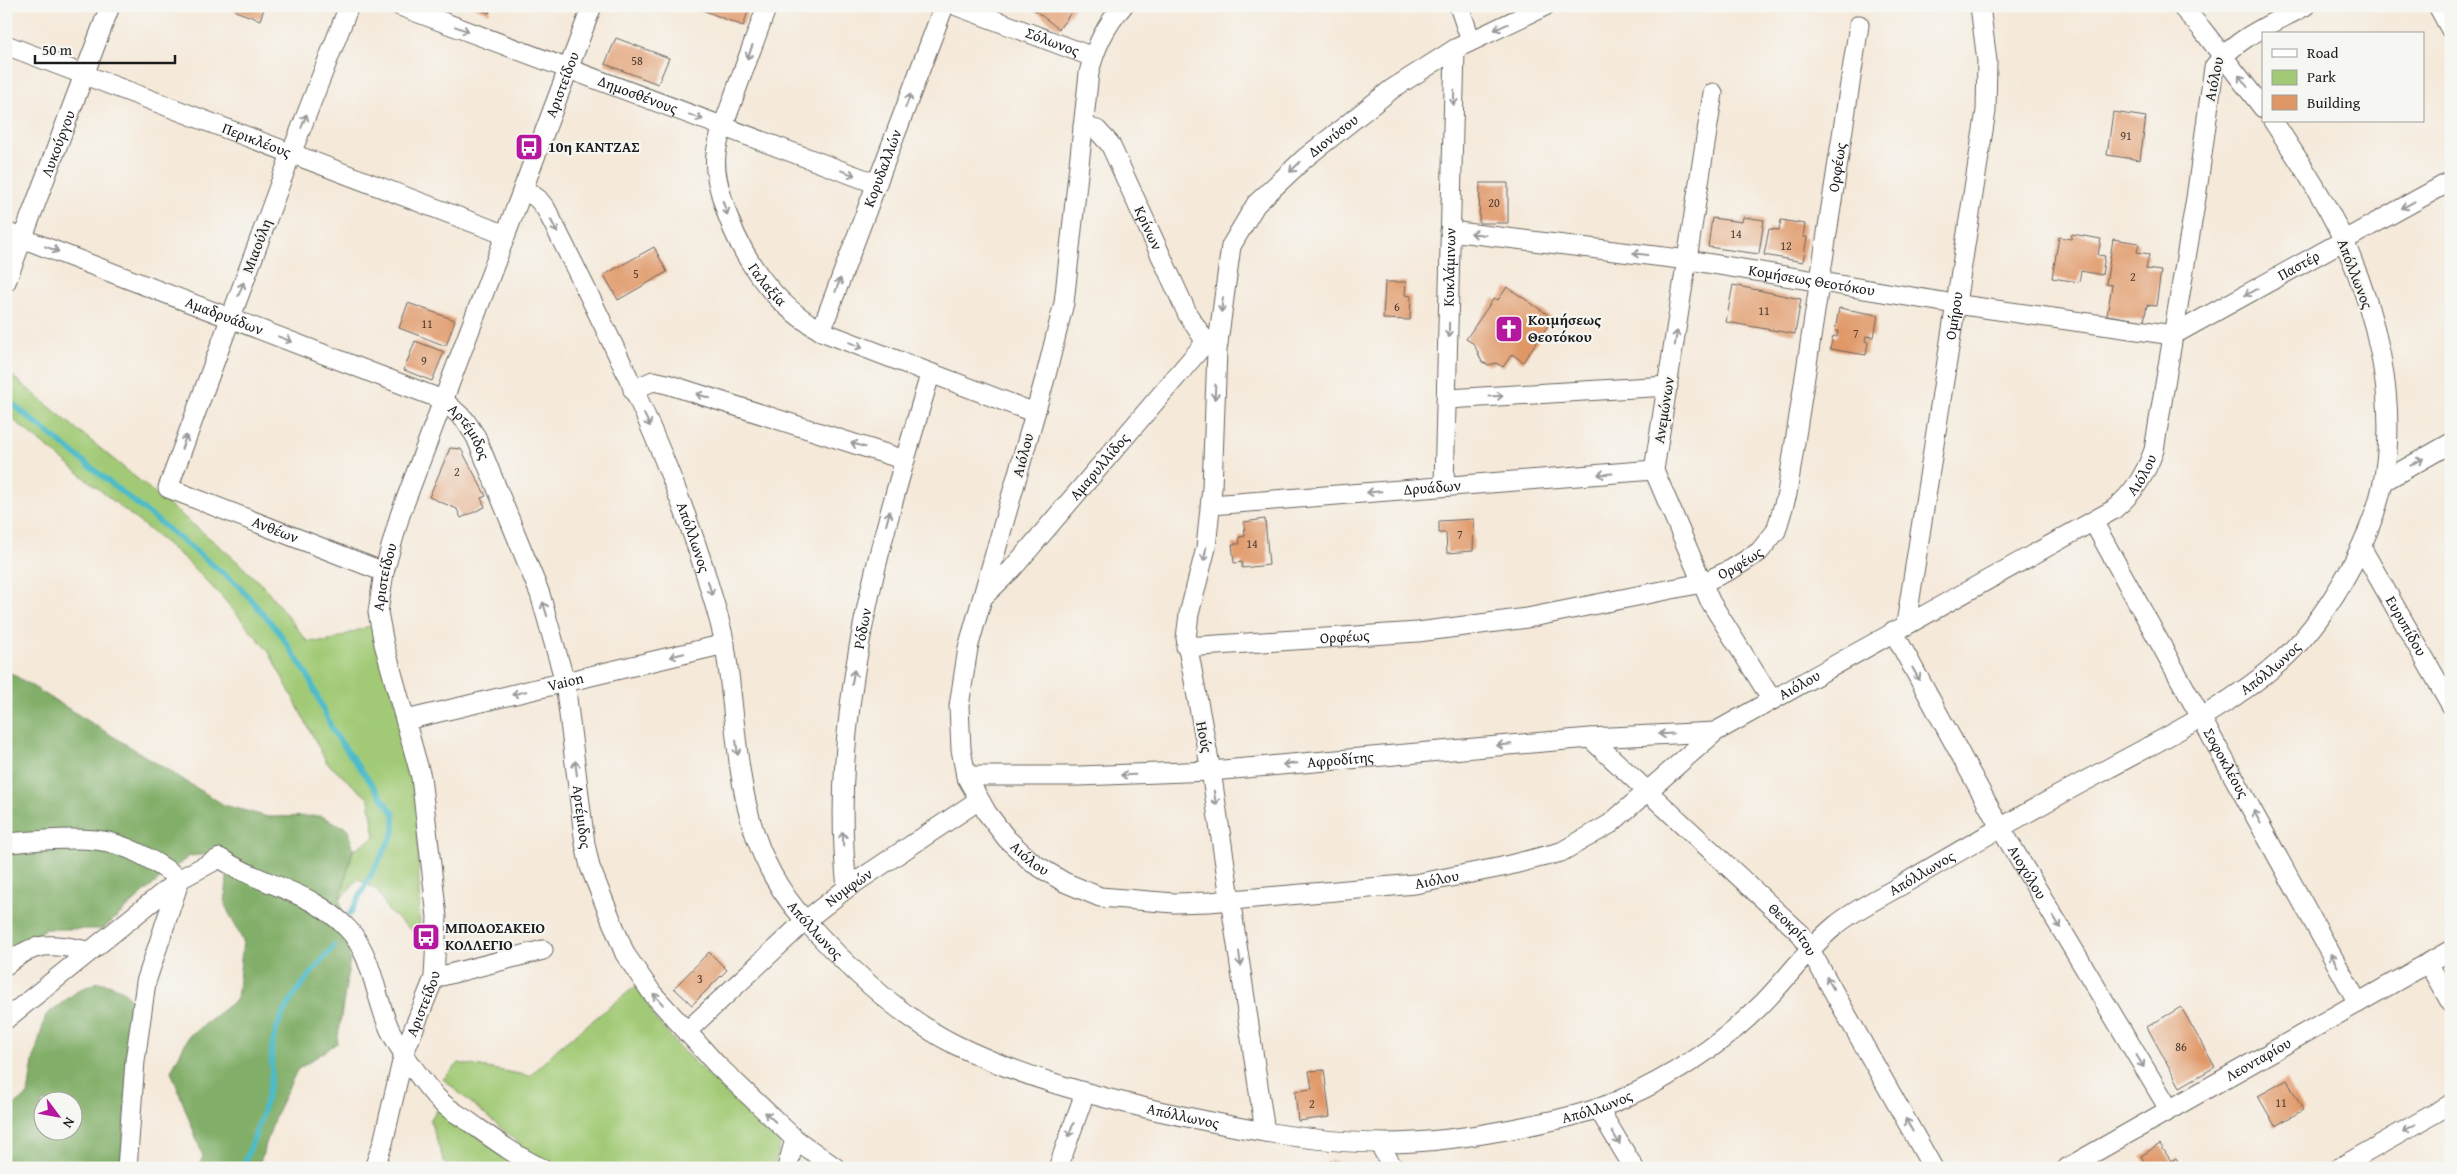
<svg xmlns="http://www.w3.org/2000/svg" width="2457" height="1174" font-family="'Gentium Book Plus',serif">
  <rect width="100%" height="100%" fill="#f6f6f2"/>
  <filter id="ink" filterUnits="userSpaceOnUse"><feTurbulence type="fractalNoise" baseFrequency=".02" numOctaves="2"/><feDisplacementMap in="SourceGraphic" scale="10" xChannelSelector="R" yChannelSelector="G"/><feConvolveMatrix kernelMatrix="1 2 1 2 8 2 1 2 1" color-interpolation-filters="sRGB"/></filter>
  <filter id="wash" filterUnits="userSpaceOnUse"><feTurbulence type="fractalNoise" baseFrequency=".0096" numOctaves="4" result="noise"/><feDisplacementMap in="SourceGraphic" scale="20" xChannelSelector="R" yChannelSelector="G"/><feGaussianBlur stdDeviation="1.12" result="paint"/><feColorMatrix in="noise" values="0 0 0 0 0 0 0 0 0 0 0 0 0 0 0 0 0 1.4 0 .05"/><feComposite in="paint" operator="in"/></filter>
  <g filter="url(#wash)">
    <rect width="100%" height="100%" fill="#f5e9d9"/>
    <path fill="#a2ca76" stroke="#5f7349" d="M6,371L230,555L266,589L307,641L326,642L369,626L376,633L417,781L420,937L389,912L378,891L358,879L340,899L353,850L375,837L369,799L327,763L269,652L222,597L185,559L6,414Z
      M637,985L656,1020L683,1051L780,1143L774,1168H558L528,1151L443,1079L459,1063L530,1076L557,1049Z
      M439,1107L519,1168H446L430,1120Z"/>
    <path fill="#81ae67" stroke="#4e6542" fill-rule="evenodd" d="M6,670L224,805L268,817L321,816L349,829L353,850L340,899L350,959L337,1043L297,1070L276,1114L258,1168H199L203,1156L171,1071L189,1036L237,999L243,941L225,905L229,852L190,856L163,876L103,929H45L6,956Z
      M98,982C115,985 129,989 133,1008L121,1168H6V1098L14,1105L28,1095L33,1061L46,1015L79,990ZM42,1102H72V1132H42Z"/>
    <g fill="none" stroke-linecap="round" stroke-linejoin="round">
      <path stroke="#4ebbc8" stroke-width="5.5" d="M6,399L239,586L279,632L308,676L334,733L394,814V832L350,914
        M242,1168C255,1138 266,1109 271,1077C273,1065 270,1053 273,1042C280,1005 311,974 334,946"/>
    </g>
    <g id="blocks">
      <path fill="#e09766" d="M237,6H265L260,20L235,11Z
        M471,6H491L489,13Z
        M692,6H750L743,26Z
        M1035,6H1076L1059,29L1033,9Z
        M616,38L669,58L658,84L605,64Z
        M2113,112L2146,117L2140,160L2107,155Z
        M1480,183H1508V223H1479Z
        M1743,217L1764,220L1759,254L1708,247L1712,218L1742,222Z
        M1781,220L1805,224L1803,237H1807L1803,262L1764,255L1769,229L1779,230Z
        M2072,234L2101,239L2098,255L2105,256L2102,275L2081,271L2079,282L2052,278L2059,237L2071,239Z
        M2113,239L2139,243L2137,252L2149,254L2146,269L2161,271L2156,306L2147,305L2144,321L2107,315L2112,285L2106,284Z
        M654,247L667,272L618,300L604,275Z
        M1385,282H1406L1405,295L1411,296L1410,320L1383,319Z
        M1733,285L1801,299L1795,334L1726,322Z
        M1507,287L1553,318L1523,362L1512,354L1503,367L1496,363L1489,365L1482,362L1474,344L1466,339L1494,298L1498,300Z
        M408,303L455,320L446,346L399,328Z
        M1839,308L1878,315L1874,337L1866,336L1865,341L1868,342L1866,355L1830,349L1833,336L1837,337L1838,331H1835Z
        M415,341L444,352L432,381L404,370Z
        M450,448L461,449L486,496L481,498L485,507L461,518L457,509L429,497Z
        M1265,519L1269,565L1242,568V562L1234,563L1232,544H1240L1239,537L1245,536L1244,522Z
        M1474,519L1473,551L1447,553L1446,533H1439V521Z
        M709,952L727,970L692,1005L674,988Z
        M2181,1007L2215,1067L2180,1087L2147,1027Z
        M1324,1070L1330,1117L1298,1121L1295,1091L1312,1089L1309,1071Z
        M2287,1080L2303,1110L2275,1126L2258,1096Z
        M2160,1144L2171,1161L2176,1158L2182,1168H2148L2141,1156Z
        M1330,1161L1376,1167V1168H1330Z"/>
    </g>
  </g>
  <g filter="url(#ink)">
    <use href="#blocks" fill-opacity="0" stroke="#68645e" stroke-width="1"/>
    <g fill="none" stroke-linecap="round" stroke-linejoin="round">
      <defs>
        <g id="minor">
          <path id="s1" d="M349,6L291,154L168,488L384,572"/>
          <path id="s2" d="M400,6L877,184"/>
          <path id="s3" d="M767,6C756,37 744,68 733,99C727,117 718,135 716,154C714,169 718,184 722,198C738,254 773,307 826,333L1035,413"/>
          <path id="s4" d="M957,6L1093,57"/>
          <path id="s5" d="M1123,6C1105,26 1095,47 1089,73L1064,303L1046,375L968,648L959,706L961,749L966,776L987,813L1007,839L1033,863L1064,882L1100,897L1174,903L1209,902L1415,884L1502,867L1561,852L1610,824L1715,732L2113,510C2134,493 2145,475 2154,450L2196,198L2214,67C2235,38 2274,23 2305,6"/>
          <path d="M1459,6L1471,41"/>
          <path d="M2181,6L2201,28L2263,108"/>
          <path d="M2438,6L2451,30"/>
          <path id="s6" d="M6,45L506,235"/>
          <path d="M1713,93L1654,470L1710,601L1772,700"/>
          <path id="s7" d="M1083,126L1097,130L1110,144L1188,315L1206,342"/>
          <path id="s8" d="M524,189L538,199L546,209C605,326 666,447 705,572C712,597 721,621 725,646C741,744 732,840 804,919C847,967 898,1016 956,1045C1019,1076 1090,1095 1159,1111C1233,1127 1309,1143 1385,1143C1431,1143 1477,1136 1522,1127C1556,1120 1592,1113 1624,1098C1675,1075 1723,1043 1762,1004C1787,979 1808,948 1835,926C1854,910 1879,898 1900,886C1966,847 2032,809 2100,773C2162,739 2227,708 2281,661C2311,634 2334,599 2353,563C2367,536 2379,506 2384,477C2397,397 2376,312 2343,239C2324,198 2298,159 2273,121"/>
          <path id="s9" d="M1450,231L1688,260L1955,304L2173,335L2451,181"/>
          <path id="s10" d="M6,232L443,400L465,420L476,437L540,594L565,682L585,844L590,867L625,954L652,993L717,1065L795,1139L836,1168"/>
          <path id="s11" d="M6,282L110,6"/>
          <path id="s12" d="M821,331L944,6"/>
          <path d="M633,390L653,381L667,384L905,460"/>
          <path d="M1448,399L1668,386"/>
          <path d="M2384,481L2451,443"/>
          <path id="s13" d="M1444,486L1455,49"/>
          <path id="s14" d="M1211,505L1654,470"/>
          <path id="s15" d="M2094,523L2358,1003"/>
          <path id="s16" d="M2361,547L2451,705"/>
          <path id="s17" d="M983,597L1012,569L1206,342L1218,343"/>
          <path id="s18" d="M1906,624L1986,111L1987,61L1980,6"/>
          <path id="s19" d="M1893,631L2000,827L2169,1109"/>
          <path id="s20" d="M1186,647L1418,632L1527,618L1702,583L1732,569L1759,552L1776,531L1787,494L1859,25"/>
          <path id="s21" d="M406,720L725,644"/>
          <path id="s22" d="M1590,738L1801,934L1933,1168"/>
          <path id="s23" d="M966,776H1080L1211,771L1590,738L1715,732"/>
          <path d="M6,843C36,841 66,837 96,840C127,843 156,862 180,879"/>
          <path id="s24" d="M847,888C828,711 880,542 930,375"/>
          <path d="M2428,963L2451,1003"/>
          <path d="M6,965C35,940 53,944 88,951"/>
          <path d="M434,978L543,950"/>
          <path d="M6,1019L180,879L220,858C261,886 312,890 348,929C373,955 375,998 390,1030C399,1049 425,1086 440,1101C448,1109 459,1115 468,1121C492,1138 514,1155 541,1168"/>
          <path id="s25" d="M686,1032L805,921L847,888L979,800"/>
          <path d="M1598,1108L1634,1168"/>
          <path id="s26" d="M1265,1132L1211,771L1186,638L1189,614L1206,548L1212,488L1217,350L1231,246L1256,204L1305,158L1392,89L1455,49L1545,6"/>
          <path d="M1379,1143L1393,1168"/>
          <path d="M127,1168L135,1061L146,982L180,879"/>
          <path id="s27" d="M374,1168L383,1143L404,1053L434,978L437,917L421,777L384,644L378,612L384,572L400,515L592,6"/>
          <path d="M787,1168L795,1139"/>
          <path d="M1058,1168L1085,1093"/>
          <path id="s28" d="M2067,1168L2451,950"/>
          <path d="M2339,1168L2451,1104"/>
        </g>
      </defs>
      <use href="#minor" stroke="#68645e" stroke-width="21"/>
      <use href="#minor" stroke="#fff" stroke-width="19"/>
    </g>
    <defs><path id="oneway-shaft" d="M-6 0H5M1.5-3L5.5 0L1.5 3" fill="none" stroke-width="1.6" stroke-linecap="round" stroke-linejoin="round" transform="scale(1.25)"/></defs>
    <g stroke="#999">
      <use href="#oneway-shaft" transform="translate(1501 27) rotate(156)"/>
      <use href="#oneway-shaft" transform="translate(462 29) rotate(20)"/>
      <use href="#oneway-shaft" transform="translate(750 52) rotate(110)"/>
      <use href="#oneway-shaft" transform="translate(2243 81) rotate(-127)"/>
      <use href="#oneway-shaft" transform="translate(1454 98) rotate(91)"/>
      <use href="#oneway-shaft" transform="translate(908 101) rotate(-69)"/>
      <use href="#oneway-shaft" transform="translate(696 117) rotate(20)"/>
      <use href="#oneway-shaft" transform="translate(304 121) rotate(-69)"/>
      <use href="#oneway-shaft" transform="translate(1295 167) rotate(136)"/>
      <use href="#oneway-shaft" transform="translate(848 173) rotate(20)"/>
      <use href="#oneway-shaft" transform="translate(2408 205) rotate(151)"/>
      <use href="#oneway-shaft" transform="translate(725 208) rotate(71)"/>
      <use href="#oneway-shaft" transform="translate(554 226) rotate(63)"/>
      <use href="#oneway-shaft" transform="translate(1478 234) rotate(-173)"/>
      <use href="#oneway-shaft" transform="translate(52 249) rotate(21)"/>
      <use href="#oneway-shaft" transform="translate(1640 254) rotate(-173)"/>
      <use href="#oneway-shaft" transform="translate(838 285) rotate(-69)"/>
      <use href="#oneway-shaft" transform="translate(241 289) rotate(-69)"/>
      <use href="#oneway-shaft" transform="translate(2251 292) rotate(151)"/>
      <use href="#oneway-shaft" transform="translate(1222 305) rotate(97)"/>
      <use href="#oneway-shaft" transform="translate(1449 330) rotate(91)"/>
      <use href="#oneway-shaft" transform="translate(1676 338) rotate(-81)"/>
      <use href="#oneway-shaft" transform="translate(285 339) rotate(21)"/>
      <use href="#oneway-shaft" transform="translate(856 345) rotate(22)"/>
      <use href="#oneway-shaft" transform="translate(1215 392) rotate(93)"/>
      <use href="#oneway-shaft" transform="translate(703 396) rotate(-162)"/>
      <use href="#oneway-shaft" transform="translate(1496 396) rotate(-3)"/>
      <use href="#oneway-shaft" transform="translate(647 420) rotate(64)"/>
      <use href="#oneway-shaft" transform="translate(184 442) rotate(-70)"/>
      <use href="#oneway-shaft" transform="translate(858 445) rotate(-162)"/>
      <use href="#oneway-shaft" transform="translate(2417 462) rotate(-29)"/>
      <use href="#oneway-shaft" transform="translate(1605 474) rotate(176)"/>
      <use href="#oneway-shaft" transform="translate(1374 492) rotate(175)"/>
      <use href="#oneway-shaft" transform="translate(888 518) rotate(-75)"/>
      <use href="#oneway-shaft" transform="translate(1205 554) rotate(101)"/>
      <use href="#oneway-shaft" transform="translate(710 588) rotate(73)"/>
      <use href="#oneway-shaft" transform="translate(545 609) rotate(-107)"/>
      <use href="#oneway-shaft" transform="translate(677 655) rotate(167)"/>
      <use href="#oneway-shaft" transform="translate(1916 674) rotate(61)"/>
      <use href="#oneway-shaft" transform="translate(853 677) rotate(-81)"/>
      <use href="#oneway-shaft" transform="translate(519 693) rotate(166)"/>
      <use href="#oneway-shaft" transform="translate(1666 734) rotate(177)"/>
      <use href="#oneway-shaft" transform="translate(1504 745) rotate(175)"/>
      <use href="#oneway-shaft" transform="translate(737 748) rotate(83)"/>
      <use href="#oneway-shaft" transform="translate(1290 764) rotate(175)"/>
      <use href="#oneway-shaft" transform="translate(576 768) rotate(-97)"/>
      <use href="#oneway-shaft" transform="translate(1128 775) rotate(178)"/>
      <use href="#oneway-shaft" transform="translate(1215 798) rotate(81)"/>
      <use href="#oneway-shaft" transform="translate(2257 817) rotate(-119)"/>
      <use href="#oneway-shaft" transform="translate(843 839) rotate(-92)"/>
      <use href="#oneway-shaft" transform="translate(2057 922) rotate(59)"/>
      <use href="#oneway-shaft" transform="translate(1240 959) rotate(82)"/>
      <use href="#oneway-shaft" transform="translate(2334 960) rotate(-119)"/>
      <use href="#oneway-shaft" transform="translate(1830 983) rotate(-119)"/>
      <use href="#oneway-shaft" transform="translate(658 999) rotate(-131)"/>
      <use href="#oneway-shaft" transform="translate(2140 1061) rotate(59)"/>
      <use href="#oneway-shaft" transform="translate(770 1117) rotate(-138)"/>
      <use href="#oneway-shaft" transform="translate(1909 1125) rotate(-119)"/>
      <use href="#oneway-shaft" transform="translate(2409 1128) rotate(150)"/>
      <use href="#oneway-shaft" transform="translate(1071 1130) rotate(110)"/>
      <use href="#oneway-shaft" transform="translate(1616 1138) rotate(59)"/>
    </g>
  </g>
  <defs>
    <symbol id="bus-square" viewBox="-11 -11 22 22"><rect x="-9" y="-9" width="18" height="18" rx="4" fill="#b5179e" stroke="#f6f6f2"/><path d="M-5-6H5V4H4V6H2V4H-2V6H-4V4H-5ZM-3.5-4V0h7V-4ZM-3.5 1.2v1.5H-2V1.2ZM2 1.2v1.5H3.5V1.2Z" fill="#fff"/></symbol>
    <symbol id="church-square" viewBox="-11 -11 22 22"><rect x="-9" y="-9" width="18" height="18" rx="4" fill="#b5179e" stroke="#f6f6f2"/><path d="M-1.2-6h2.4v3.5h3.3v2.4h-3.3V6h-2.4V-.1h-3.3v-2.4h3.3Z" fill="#fff"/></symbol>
  </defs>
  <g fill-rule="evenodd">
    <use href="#bus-square" x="513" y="131" width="32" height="32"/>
    <use href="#church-square" x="1493" y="313" width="32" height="32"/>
    <use href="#bus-square" x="410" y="921" width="32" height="32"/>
  </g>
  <g text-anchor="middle" stroke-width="4.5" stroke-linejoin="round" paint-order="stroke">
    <g font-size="12" fill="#4d3b2e">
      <text x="637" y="65">58</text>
      <text x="2126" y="140">91</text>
      <text x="1494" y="207">20</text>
      <text x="1736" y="238">14</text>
      <text x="1786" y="250">12</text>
      <text x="636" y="278">5</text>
      <text x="2133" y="281">2</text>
      <text x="1397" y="311">6</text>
      <text x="1764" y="315">11</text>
      <text x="427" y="328">11</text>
      <text x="1856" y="338">7</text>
      <text x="424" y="365">9</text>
      <text x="457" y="476">2</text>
      <text x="1460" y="539">7</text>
      <text x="1252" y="548">14</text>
      <text x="700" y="983">3</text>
      <text x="2181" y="1051">86</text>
      <text x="2281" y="1107">11</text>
      <text x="1312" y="1108">2</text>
    </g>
    <g font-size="15" fill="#1c1c1c" stroke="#f6f6f2">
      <text dy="5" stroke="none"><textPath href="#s4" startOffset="102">Σόλωνος</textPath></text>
      <text transform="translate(2214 79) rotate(-78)" y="5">Αιόλου</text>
      <text dy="5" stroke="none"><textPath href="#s27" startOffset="1132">Αριστείδου</textPath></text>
      <text dy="5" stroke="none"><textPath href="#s2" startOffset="254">Δημοσθένους</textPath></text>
      <text dy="5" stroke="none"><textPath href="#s26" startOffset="1048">Διονύσου</textPath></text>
      <text dy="5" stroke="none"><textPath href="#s6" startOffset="268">Περικλέους</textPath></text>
      <text dy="5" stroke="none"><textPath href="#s11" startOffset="148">Λυκούργου</textPath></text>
      <text dy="5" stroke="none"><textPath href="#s20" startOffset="982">Ορφέως</textPath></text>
      <text dy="5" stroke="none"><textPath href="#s12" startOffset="174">Κορυδαλλών</textPath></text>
      <text dy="5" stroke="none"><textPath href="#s7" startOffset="126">Κρίνων</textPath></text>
      <text transform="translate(257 246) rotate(-69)" y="5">Μιαούλη</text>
      <text dy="5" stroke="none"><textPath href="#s9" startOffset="874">Παστέρ</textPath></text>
      <text dy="5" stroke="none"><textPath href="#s13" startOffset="219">Κυκλάμινων</textPath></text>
      <text transform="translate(2355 274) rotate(69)" y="5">Απόλλωνος</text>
      <text dy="5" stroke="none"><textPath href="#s9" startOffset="365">Κομήσεως Θεοτόκου</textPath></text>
      <text dy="5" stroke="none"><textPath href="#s3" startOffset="300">Γαλαξία</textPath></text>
      <text dy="5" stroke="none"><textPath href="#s10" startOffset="234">Αμαδρυάδων</textPath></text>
      <text dy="5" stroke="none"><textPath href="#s18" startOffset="312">Ομήρου</textPath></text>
      <text transform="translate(1664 410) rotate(-81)" y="5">Ανεμώνων</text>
      <text dy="5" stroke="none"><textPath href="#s10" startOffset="510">Αρτέμιδος</textPath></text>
      <text transform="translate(1023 455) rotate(-75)" y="5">Αιόλου</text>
      <text dy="5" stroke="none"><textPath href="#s17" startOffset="175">Αμαρυλλίδος</textPath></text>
      <text dy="5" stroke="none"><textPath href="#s5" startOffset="2144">Αιόλου</textPath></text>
      <text dy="5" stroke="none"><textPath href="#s14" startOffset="222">Δρυάδων</textPath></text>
      <text dy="5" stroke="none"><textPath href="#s1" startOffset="630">Ανθέων</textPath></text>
      <text dy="5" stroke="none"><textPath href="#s8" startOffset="390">Απόλλωνος</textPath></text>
      <text dy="5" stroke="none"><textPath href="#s20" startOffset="564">Ορφέως</textPath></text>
      <text dy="5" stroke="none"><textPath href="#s27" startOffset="608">Αριστείδου</textPath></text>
      <text dy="5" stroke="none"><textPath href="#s16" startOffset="91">Ευρυπίδου</textPath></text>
      <text dy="5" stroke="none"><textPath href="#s24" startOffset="261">Ρόδων</textPath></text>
      <text dy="5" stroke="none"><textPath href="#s20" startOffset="159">Ορφέως</textPath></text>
      <text dy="5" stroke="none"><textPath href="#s8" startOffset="2460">Απόλλωνος</textPath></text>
      <text dy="5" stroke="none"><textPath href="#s21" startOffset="164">Vaion</textPath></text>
      <text dy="5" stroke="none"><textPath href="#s5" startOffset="1739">Αιόλου</textPath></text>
      <text transform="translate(1204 737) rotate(79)" y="5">Ηούς</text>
      <text dy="5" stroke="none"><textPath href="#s23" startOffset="375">Αφροδίτης</textPath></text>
      <text dy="5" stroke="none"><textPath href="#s15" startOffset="274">Σοφοκλέους</textPath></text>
      <text dy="5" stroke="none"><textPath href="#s10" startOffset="915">Αρτέμιδος</textPath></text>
      <text dy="5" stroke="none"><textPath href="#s5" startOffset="900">Αιόλου</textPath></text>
      <text dy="5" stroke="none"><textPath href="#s19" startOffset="276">Αιοχύλου</textPath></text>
      <text dy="5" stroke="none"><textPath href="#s8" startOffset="2055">Απόλλωνος</textPath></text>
      <text dy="5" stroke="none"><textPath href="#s5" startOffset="1319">Αιόλου</textPath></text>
      <text dy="5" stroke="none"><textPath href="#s25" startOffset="218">Νυμφών</textPath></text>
      <text dy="5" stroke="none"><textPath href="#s8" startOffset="809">Απόλλωνος</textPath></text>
      <text dy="5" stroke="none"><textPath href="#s22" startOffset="279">Θεοκρίτου</textPath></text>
      <text dy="5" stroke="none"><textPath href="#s27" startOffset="172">Αριστείδου</textPath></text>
      <text dy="5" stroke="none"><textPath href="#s28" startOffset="220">Λεονταρίου</textPath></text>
      <text dy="5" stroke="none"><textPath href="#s8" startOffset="1650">Απόλλωνος</textPath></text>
      <text dy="5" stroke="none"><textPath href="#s8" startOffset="1230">Απόλλωνος</textPath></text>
    </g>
    <g font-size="15" font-weight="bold" fill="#1c1c1c" stroke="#f6f6f2" text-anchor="start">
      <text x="548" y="152">10η ΚΑΝΤΖΑΣ</text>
      <text x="1528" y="325">Κοιμήσεως<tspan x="1528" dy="17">Θεοτόκου</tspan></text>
      <text x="445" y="933">ΜΠΟΔΟΣΑΚΕΙΟ<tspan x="445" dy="17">ΚΟΛΛΕΓΙΟ</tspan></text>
    </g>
  </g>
  <rect width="2457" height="1174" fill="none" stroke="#f6f6f2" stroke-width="25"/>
  <rect x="2262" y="32" width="162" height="90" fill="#f6f6f2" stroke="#9f9f9c"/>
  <rect x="2272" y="49" width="25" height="8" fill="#ffffff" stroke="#9f9f9c"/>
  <text x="2307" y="58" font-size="15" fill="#1c1c1c">Road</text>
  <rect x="2272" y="70" width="25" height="15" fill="#a2ca76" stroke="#9f9f9c"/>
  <text x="2307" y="82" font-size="15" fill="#1c1c1c">Park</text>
  <rect x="2272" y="95" width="25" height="15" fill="#e09766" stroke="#9f9f9c"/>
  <text x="2307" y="108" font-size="15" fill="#1c1c1c">Building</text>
  <g transform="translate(58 1116) rotate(122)"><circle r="24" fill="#f6f6f2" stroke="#9f9f9c"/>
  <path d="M0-4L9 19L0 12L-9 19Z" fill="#b5179e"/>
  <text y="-8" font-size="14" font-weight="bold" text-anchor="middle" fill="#1c1c1c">N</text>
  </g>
  <path d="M35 55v8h140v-8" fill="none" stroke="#1c1c1c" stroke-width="2.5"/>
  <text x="42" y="55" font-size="15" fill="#1c1c1c" stroke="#f6f6f2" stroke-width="4" paint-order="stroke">50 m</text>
</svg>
